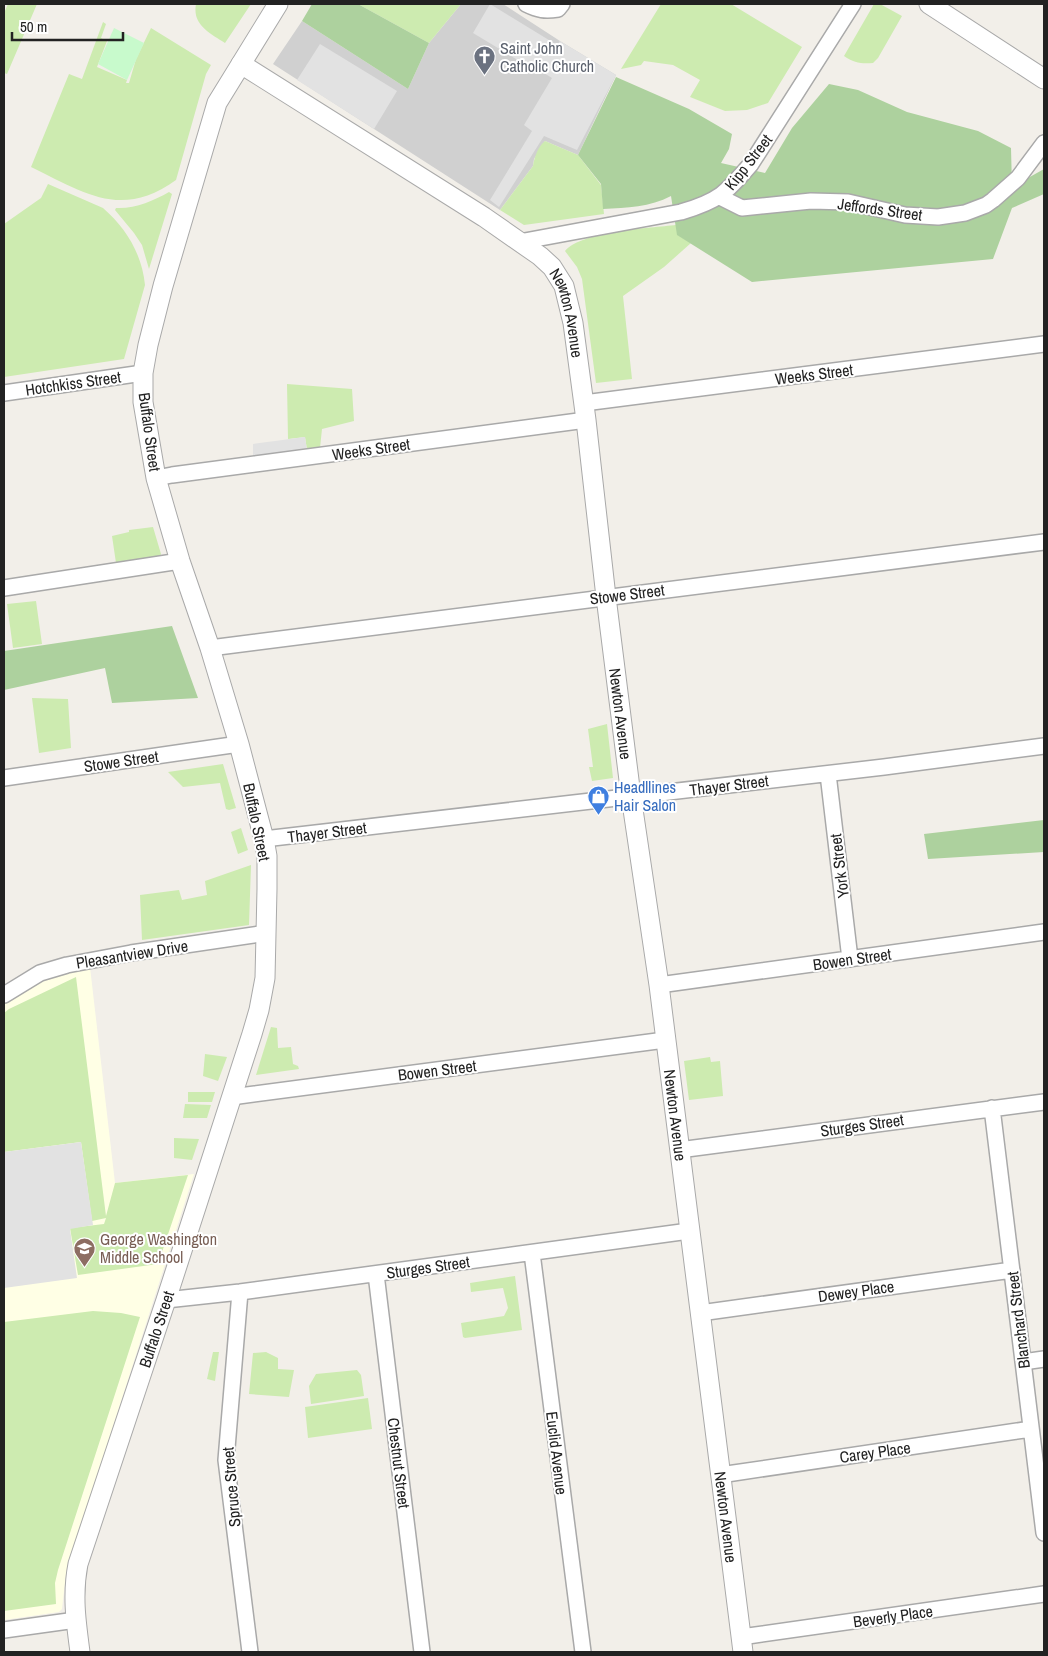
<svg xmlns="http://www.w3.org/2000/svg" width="1048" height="1656" font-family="'Archivo Narrow',sans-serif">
  <rect width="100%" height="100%" fill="#f2efe9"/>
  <path fill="#ffffe5" d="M90,967L115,1183L194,1174L66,1573L62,1609L59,1612L4,1620V1004L36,984L65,973Z"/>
  <path fill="#d0d0d0" d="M461,4H503L560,41L616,75L578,155L545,141L534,159L533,166L500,210L273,64L302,21L408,89L429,43Z"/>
  <path fill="#cdebb0" d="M8,4H37L7,74L4,73V13Z
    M196,4H251L225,43C210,33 192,25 196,4Z
    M358,4H461L429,43Z
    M661,4H731L802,47L768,103L747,110L725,111L690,97L700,80L673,65L644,61L641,65L621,69Z
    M874,4H880L902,16L878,58L873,63C862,64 854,63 844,56Z
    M103,22L106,24L101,38L107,41L97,67L127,80L126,83H129L136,59L151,28L211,65L206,74L176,180C121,220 83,192 31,167L69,74L82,79Z
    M545,141L578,155L601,185L604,214L524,225L500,210L533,166C534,158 538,146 545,141Z
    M48,184L103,208C126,228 142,254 145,285L124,359L4,377V224L41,198Z
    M169,192L172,194L149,269L142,245L134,233L115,210L116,208C135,209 153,201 169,192Z
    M676,225L678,235L691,243L664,267L623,296L632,379L596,383L582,279L577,267L565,251C582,231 650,228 676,225Z
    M287,384L352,389L354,421L322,429L320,448L307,450L305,437L288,439Z
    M153,527L161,554L160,556L116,563L112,536L129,532V530Z
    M36,601L42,644L13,648L7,604Z
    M32,698L68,699L71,748L39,753Z
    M607,724L613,778L592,781L589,767H593L588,729Z
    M223,764L236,808L229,810L226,809L220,783L183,787L168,772Z
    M241,828L248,850L238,854L231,832Z
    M251,865L249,925L142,940L140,895L179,890L182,900L207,895L205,881Z
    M76,977L106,1216L115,1183L188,1175L158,1264L78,1275L70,1228L104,1224L106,1218L92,1221L81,1142L4,1152V1013L9,1009Z
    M271,1027L277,1028L278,1048L291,1047L293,1064L298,1066L299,1069L256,1075Z
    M205,1054L227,1057L218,1081L203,1076Z
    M710,1057L711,1062L720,1061L723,1096L689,1100L684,1061Z
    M188,1092H215L212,1102H188Z
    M185,1104L211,1105L207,1118H183Z
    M174,1138L199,1139L192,1160L174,1158Z
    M515,1276L522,1330L465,1338L463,1337L461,1323L504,1316L508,1308L503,1288L471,1292L470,1283Z
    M93,1311L121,1313L140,1317L58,1570L55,1583L56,1604L4,1611V1322Z
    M213,1352H219L215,1381L207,1379Z
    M266,1352L278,1358V1369L294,1370L289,1397L249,1394L253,1353Z
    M357,1370L361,1375L364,1396L311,1404L309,1386L316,1374Z
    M368,1398L372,1429L308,1438L305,1407Z"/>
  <path fill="#add19e" d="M312,4H358L429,43L408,89L302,21Z
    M616,77L689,109L732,134L729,149L721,163L765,173L792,128L829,84L858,90L907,112L978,131L1011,148L1012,187L1044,169V194L1012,208L993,259L752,282L677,235L671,196C650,207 627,208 603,209L601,184L578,155Z
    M172,626L198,698L112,703L105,668L4,690V651Z
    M1044,820V852L928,859L924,834Z"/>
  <path fill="#c8facc" d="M114,28L144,43L127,80L98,64Z"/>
  <path fill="#e2e2e2" d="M490,4L557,45L560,41L616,75L577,150L544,136L499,207L490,200L532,131L524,125L552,78L523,60L521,62L473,33Z
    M320,44L397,91L374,129L297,80Z
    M305,437L307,450L253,457V444Z
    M81,1142L93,1225L70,1229L77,1278L4,1288V1152Z"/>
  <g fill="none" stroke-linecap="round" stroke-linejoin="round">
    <defs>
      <path id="minor" d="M526,4C538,10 545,11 558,9L562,4
        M720,197L742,208L811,201L848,202L905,215L938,217L965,213L986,205L993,200L1018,178L1044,143
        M519,242L681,212C719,201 726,193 751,164L853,4
        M4,393L143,373
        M584,403L1044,344
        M156,478L172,475L586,420
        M4,588L180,561
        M210,648L1044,542
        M828,774L850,959
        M4,778L239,744
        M264,839L884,767L1044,746
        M659,985L1044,932
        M4,995L40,973L67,965L131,953L267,933
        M231,1097L665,1040
        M992,1108L1044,1533
        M679,1150L1044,1102
        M532,1253L583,1652
        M376,1274L422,1652
        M240,1292L226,1460L250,1652
        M166,1300L240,1292L689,1231
        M700,1313L1012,1270
        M1023,1362L1044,1359
        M720,1475L1031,1429
        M4,1630L76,1620
        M741,1637L1044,1594"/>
      <g id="tertiary">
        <path d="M929,4L1044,79"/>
        <path id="s1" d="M241,64L484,217L540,256L552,267L564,286L573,323L586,420L606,597L631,796L659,985L743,1652"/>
        <path id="s2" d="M80,1652C76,1622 72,1595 78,1564L166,1300L252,1034L259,1010L265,978L267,889V856L264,839L239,744L210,648L180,561L156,478L143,402V373L148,345L163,286L217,103L278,4"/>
      </g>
    </defs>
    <use href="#minor" stroke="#a9a9a9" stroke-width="18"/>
    <use href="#tertiary" stroke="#a9a9a9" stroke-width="21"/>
    <use href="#minor" stroke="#fff" stroke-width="15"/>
    <use href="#tertiary" stroke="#fff" stroke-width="19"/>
  </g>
  <defs>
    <symbol id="church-pin" viewBox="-11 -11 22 30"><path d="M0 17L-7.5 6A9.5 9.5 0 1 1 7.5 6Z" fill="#6b7280" stroke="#fff"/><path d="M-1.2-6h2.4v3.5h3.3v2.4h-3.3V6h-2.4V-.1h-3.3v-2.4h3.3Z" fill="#fff"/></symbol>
    <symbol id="shop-pin" viewBox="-11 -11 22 30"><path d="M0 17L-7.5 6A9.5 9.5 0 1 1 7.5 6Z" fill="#3f7fe0" stroke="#fff"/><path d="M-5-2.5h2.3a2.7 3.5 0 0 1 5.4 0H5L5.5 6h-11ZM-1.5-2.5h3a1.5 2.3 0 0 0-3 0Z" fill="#fff"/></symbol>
    <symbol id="school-pin" viewBox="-11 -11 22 30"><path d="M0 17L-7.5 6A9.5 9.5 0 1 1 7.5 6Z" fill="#8d6e63" stroke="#fff"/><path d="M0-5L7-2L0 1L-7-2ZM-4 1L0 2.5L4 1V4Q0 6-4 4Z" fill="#fff"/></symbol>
  </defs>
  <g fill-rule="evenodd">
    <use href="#church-pin" x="472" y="44" width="25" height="34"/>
    <use href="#shop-pin" x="586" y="784" width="25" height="34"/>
    <use href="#school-pin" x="72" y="1236" width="25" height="34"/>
  </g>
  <g text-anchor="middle" stroke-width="4" stroke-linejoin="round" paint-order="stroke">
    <g font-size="16" fill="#5b616d" stroke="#fff" text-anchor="start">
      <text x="500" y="54">Saint John<tspan x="500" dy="18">Catholic Church</tspan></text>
    </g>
    <g font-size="16" fill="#222" stroke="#fff">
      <text transform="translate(748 162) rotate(-52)" y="6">Kipp Street</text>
      <text transform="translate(880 209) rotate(8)" y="6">Jeffords Street</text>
      <text dy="6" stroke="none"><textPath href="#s1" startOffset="421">Newton Avenue</textPath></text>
      <text transform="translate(814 374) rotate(-7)" y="6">Weeks Street</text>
      <text transform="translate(73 383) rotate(-8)" y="6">Hotchkiss Street</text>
      <text transform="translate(150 432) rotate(82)" y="6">Buffalo Street</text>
      <text transform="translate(371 449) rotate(-8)" y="6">Weeks Street</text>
      <text transform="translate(627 594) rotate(-7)" y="6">Stowe Street</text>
      <text dy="6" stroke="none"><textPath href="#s1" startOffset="826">Newton Avenue</textPath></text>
      <text transform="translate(121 761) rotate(-8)" y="6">Stowe Street</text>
      <text transform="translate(729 785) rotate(-7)" y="6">Thayer Street</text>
      <text transform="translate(257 822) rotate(78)" y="6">Buffalo Street</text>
      <text transform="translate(327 832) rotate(-7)" y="6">Thayer Street</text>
      <text transform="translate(839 866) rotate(-97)" y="6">York Street</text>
      <text transform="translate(132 954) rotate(-9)" y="6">Pleasantview Drive</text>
      <text transform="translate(852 959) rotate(-8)" y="6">Bowen Street</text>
      <text transform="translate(437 1070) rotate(-7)" y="6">Bowen Street</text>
      <text dy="6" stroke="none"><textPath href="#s1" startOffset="1231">Newton Avenue</textPath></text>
      <text transform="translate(862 1125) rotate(-8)" y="6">Sturges Street</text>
      <text transform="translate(428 1267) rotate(-8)" y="6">Sturges Street</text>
      <text transform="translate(856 1291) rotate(-8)" y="6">Dewey Place</text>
      <text transform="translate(1018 1320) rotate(-97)" y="6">Blanchard Street</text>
      <text dy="6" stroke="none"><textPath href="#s2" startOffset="336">Buffalo Street</textPath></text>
      <text transform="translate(875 1452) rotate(-8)" y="6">Carey Place</text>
      <text transform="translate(557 1453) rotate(83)" y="6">Euclid Avenue</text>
      <text transform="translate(399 1463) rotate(83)" y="6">Chestnut Street</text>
      <text transform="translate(231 1487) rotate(-95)" y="6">Spruce Street</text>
      <text dy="6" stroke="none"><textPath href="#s1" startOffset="1636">Newton Avenue</textPath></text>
      <text transform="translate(893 1616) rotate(-8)" y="6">Beverly Place</text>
    </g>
    <g font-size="16" fill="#366cbe" stroke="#fff" text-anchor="start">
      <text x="614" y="793">Headllines<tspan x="614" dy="18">Hair Salon</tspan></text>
    </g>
    <g font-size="16" fill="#785e54" stroke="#fff" text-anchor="start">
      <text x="100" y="1245">George Washington<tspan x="100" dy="18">Middle School</tspan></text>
    </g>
  </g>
  <rect width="1048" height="1656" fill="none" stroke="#222222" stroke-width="10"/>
  <path d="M12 32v8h111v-8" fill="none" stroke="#222222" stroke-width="2.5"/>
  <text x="20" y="32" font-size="15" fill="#222222" stroke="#ffffff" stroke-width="4" paint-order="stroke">50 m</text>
</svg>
